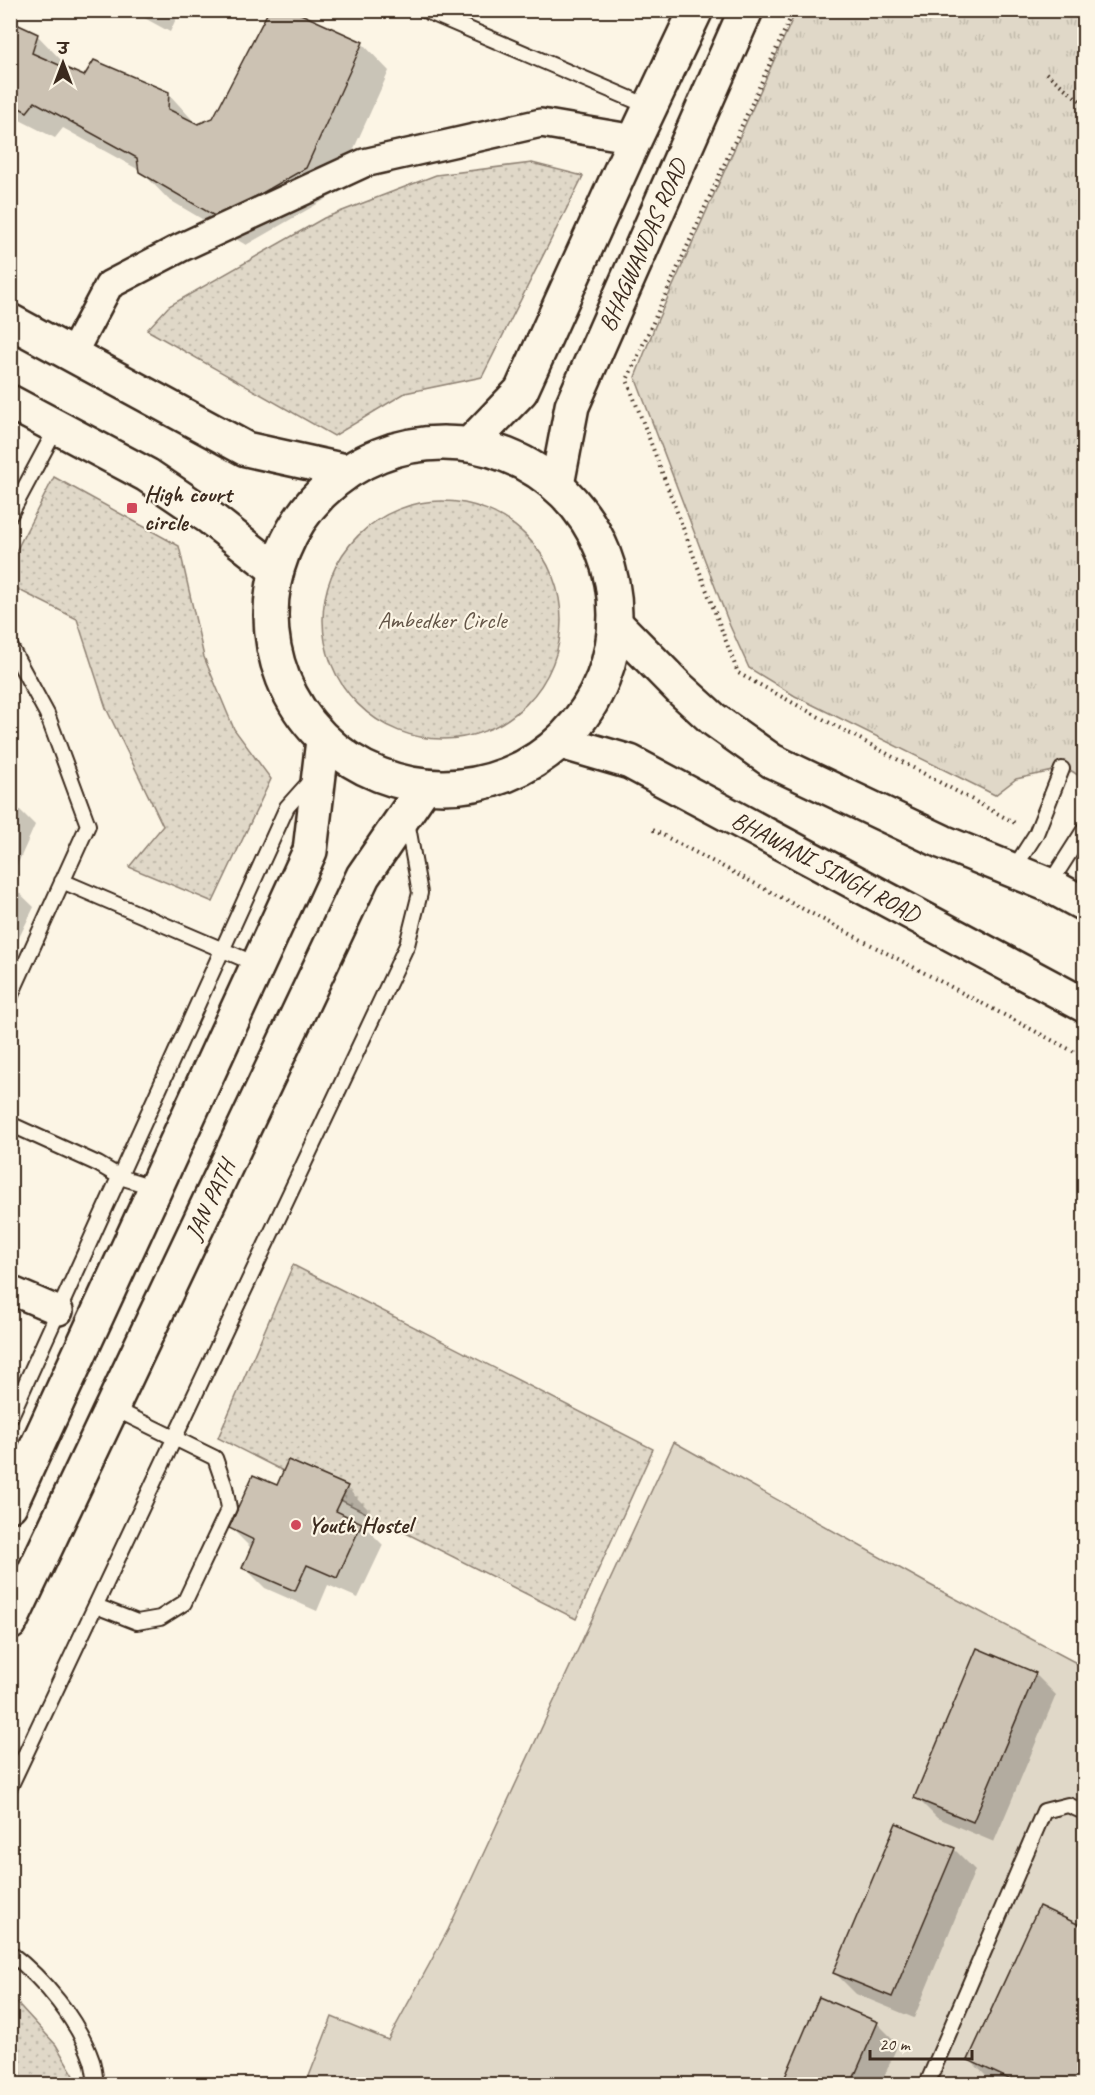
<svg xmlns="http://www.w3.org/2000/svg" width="1095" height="2095" font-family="Caveat,'Playpen Sans Deva',sans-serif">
  <defs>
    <pattern id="grass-tufts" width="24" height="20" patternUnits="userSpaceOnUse" patternTransform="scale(1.5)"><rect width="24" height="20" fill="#e0d8c8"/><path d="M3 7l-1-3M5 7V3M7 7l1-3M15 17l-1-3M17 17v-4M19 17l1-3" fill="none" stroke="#c1baab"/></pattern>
    <pattern id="garden-dots" width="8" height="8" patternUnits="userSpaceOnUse" patternTransform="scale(1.5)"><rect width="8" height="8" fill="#e0d8c8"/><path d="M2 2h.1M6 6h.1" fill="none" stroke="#c1baab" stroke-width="1.8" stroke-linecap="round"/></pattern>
  </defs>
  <rect width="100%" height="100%" fill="#fcf5e5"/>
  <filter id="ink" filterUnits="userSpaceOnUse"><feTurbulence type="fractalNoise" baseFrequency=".0167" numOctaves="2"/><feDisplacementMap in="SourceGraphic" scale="12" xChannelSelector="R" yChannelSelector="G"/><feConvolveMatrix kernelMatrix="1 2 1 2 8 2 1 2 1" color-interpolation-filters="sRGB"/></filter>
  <g filter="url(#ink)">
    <path fill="url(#grass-tufts)" stroke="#8e8173" stroke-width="1.5" d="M796,11H1084V779L1067,768L1016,779L995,795L795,696L749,668L730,626L635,377L655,326Z"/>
    <path fill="url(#garden-dots)" stroke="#8e8173" stroke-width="1.5" d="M532,163L583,176L482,377L405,393L334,436L147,330L169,306L324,218L436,175Z
      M54,477L179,546L204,657L234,729L271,779L213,902L129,867L163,826L106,708L77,619L11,586V561Z
      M323 620a119 119 0 1 1 238 0a119 119 0 1 1-238 0Z
      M293,1265L653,1449L576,1619L218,1438Z
      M11,1996L56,2045L79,2084H11Z"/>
    <path fill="#e0d8c8" stroke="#8e8173" stroke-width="1.5" d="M674,1442L930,1585L1084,1667V2084H306L332,2017L388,2040L448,1930Z"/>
    <path fill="#0003" d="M130,10H180L170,32Z
      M10,23L37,35L64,63L63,68L85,78L168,93L198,126L214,119L362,43L389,71L333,195L246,245L168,199L141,171L63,128L55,138L10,115Z
      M10,800L35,825L10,881Z
      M10,884L34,907L10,956Z
      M278,1487L347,1488L368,1509L361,1523L383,1545L358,1598L328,1585L317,1611L265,1588L244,1567L252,1549L231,1528Z
      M1035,1674L1056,1695L994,1842L937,1818L916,1797Z
      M954,1849L975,1870L914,2018L856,1994L835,1973Z
      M1039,1908L1084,1928V2084H994L970,2060Z
      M819,1999L877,2023L898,2044L881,2084H783Z"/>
    <path fill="#ccc2b3" stroke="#3b2a1e" stroke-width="1.5" d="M269,10H292L363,42L306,168L218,218L139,172L137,158L35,102L27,112L10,103V21L38,34L32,53L84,76L94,60L169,92L168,109L198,124L213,118Z
      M288,1460L348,1486L336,1511L362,1523L337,1578L307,1565L295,1591L242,1568L254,1540L229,1528L253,1475L277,1485Z
      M977,1648L1036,1673L973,1822L914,1798Z
      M896,1823L955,1848L892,1997L833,1973Z
      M1039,1906L1084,1927V2084H1020L968,2060Z
      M819,1997L878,2022L851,2084H782Z"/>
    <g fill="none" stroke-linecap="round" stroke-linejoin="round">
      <defs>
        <path id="lane" d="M424,10L650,107
          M10,515L57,427
          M10,646L47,714L88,825L10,997
          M1013,870L1036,834L1062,769
          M62,881L258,965
          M1049,885L1084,830
          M10,1124L98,1164L120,1177L156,1188
          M10,1418L287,807L313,778
          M96,1606L137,1622L160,1618L184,1603L229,1508L225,1487L215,1458L111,1407
          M10,1787L407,945L420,893L407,821
          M10,1953C44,1979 78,2020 92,2061C94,2068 95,2077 96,2084
          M927,2084L1044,1811L1068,1805L1084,1812"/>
        <path id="street" d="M73,353L109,285L180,248L364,163L541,123L635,139
          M10,1290L59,1311"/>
        <g id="secondary">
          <path d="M10,321L246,449L346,471"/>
          <path d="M10,402L147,475L209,517L275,569"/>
          <circle cx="443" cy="615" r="172"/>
          <path d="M470,444L521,391L635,139L696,10"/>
          <path id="s1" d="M557,485L572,406L746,10"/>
          <path d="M617,625L679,688L713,719L772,761L943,842L1049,885L1084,904"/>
          <path id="s2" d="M561,742L630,762L1084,1005"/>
          <path d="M10,1505L310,851L323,740"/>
          <path id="s3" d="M10,1623L363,876L424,787"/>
        </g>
      </defs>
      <use href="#lane" stroke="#3b2a1e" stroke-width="18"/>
      <use href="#street" stroke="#3b2a1e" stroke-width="32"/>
      <use href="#secondary" stroke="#3b2a1e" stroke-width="38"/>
      <path stroke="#3b2a1e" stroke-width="4" stroke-dasharray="1.5 4.5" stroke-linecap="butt" d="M794,10L627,380L738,673L1015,823
        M1046,73L1084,104
        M653,830L1084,1057"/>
      <use href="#lane" stroke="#fcf5e5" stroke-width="14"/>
      <use href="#street" stroke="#fcf5e5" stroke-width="27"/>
      <use href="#secondary" stroke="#fcf5e5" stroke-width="33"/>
    </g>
  </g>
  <g fill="#d1495b" stroke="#fcf5e5" stroke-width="2">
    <rect x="126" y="502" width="12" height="12" rx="3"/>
    <circle cx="296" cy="1525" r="6"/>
  </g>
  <g text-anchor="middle" stroke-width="4.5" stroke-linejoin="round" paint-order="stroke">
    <g font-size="24" fill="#3b2a1e" stroke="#fcf5e5">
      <text dy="8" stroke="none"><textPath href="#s1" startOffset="256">BHAGWANDAS ROAD</textPath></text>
      <text dy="8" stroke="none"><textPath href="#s2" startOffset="294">BHAWANI SINGH ROAD</textPath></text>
      <text dy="8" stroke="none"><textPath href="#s3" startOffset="468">JAN PATH</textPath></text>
    </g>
    <g font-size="24" font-weight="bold" fill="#3b2a1e" stroke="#fcf5e5" text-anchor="start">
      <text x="144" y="502">High court<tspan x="144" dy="28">circle</tspan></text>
      <text x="308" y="1533">Youth Hostel</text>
    </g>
    <g font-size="24" fill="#645648" stroke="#fcf5e5">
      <text x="442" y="628">Ambedker Circle</text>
    </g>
  </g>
  <rect width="1095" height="2095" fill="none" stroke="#fcf5e5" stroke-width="36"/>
  <rect x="18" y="18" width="1059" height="2059" fill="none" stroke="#3b2a1e" stroke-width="2" filter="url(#ink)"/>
  <g transform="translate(63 63)" stroke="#fcf5e5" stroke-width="4.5" paint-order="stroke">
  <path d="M0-4.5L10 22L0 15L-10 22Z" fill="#3b2a1e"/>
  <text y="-9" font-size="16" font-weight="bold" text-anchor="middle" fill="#3b2a1e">उ</text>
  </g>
  <path d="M870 2050v9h102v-9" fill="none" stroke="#3b2a1e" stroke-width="3"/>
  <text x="879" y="2050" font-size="18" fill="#3b2a1e" stroke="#fcf5e5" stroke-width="4.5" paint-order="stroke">20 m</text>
</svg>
